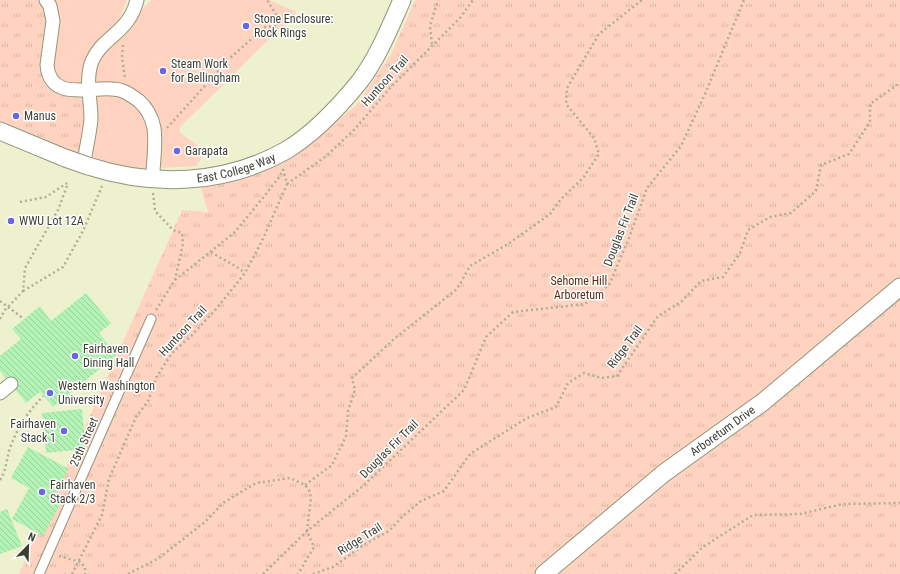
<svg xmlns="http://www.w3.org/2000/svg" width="900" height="574" font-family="'Roboto Condensed',sans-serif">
  <defs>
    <pattern id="park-tufts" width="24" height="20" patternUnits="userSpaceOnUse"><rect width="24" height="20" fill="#ffd3bf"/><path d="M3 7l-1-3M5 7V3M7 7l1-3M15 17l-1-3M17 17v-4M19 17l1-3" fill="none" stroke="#dbb6a5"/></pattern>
    <pattern id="building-back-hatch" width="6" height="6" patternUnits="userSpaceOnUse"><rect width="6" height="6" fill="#b2f2b5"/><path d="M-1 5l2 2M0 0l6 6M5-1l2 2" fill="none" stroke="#9ad19c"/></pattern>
  </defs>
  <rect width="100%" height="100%" fill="#f9fce0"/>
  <path fill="#edf1ce" d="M0,0H415L391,54L357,104L305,149L202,188L208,212L182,210L19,574H0Z"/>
  <path fill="#ffd3bf" d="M50,0H127L120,17L122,23L85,83L69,86L53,75Z
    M151,0H269L297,12L180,127V133L194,143L203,152L200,161L196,166L162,168L160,166L150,107L94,84L97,58Z
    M94,93L130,97L148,119L150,166L146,170L116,165L90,156Z"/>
  <path fill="url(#park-tufts)" d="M0,0H41L49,11L46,77L83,93L87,119L81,152L77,153L0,121Z
    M415,0H900V574H19L182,210L208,212L201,188L305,149L357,104L391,54Z"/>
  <path fill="url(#building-back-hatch)" d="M86,293L111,323L99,333L117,355L53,407L40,392L26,403L0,371V356L21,339L12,329L40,306L51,321Z
    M82,409L86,449L46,453L42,413Z
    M28,447L69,469L54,496L62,501L43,536L12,519L29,488L11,478Z
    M7,509L22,546L0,554V512Z"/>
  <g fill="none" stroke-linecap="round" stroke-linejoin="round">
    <defs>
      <path id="service" d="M39,574L151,319"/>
      <path id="pedestrian" d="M46,0L50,6L53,21L47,65C50,101 88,87 112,89C123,89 131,95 139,101C147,108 152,118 154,128C156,142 154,156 153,171
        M85,156C87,144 90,131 91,119C91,100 85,79 92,61C103,36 129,33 137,0
        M0,393L11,384"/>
      <g id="minor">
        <path d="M0,131L65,158"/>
        <path id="s1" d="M88,166C153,187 224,185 285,151C314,134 339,107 360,81C378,57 390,27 402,0"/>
        <path id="s2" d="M544,574L664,473L763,402L900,287"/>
      </g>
    </defs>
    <use href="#service" stroke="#92957b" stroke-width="11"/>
    <use href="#pedestrian" stroke="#92957b" stroke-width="15"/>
    <use href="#minor" stroke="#92957b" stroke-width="19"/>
    <path stroke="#adaf9a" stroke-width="2.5" stroke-dasharray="2 3" stroke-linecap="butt" d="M432,44L430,26L438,0
      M123,45L122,57L125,78
      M167,128L229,59L265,27L277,26L279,19L268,2L269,0
      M287,184L325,157L354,130L391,87L460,18L473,0
      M153,193L155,211L173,230L182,233L183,244L175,280L156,310
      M20,202L46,197L67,183
      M211,252C223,260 234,264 245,273
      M175,280L234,233L262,199L280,176L283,169
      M23,291L63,267L83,231L102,186
      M0,301L24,319
      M0,319L5,310L23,291L25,268L58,210L68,183
      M0,480C7,469 6,459 10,448C19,424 26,415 43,396
      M305,485L332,465L346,436L348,411L355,390L352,378L394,339L457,289L470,266L508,244L550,214L561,199L583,178L599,154L594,138L566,104L567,88L599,34L642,0
      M59,556L80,562L85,567V574
      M72,574L102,515L109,479L136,417L148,401L157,376L172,353L192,335L217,308L245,273L262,241L287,184L283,169
      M128,574L159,558L205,522L223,503L256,483L290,478L305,485L309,490L311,498L307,531L314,547L298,574
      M263,574L307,531L363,486L464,390L486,337L513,312L585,304L609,285L629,238L647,188L681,146L705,94L744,0
      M313,574L333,567L365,544L389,531L402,517L421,501L444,491L470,454L527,418L556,407L568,383L584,373L602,378L617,376L658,316L681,302L701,281L723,277L740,253L748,230L770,217L791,213L816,191L821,165L849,154L870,122V104L900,83
      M675,574L703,547L753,515L800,514L843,504L900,503"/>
    <use href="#service" stroke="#fff" stroke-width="9"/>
    <use href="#pedestrian" stroke="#fff" stroke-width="13"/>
    <use href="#minor" stroke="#fff" stroke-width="17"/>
    <defs>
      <path id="minor-bridge" d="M65,158L88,166"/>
    </defs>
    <use href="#minor-bridge" stroke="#92957b" stroke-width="19" stroke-linecap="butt"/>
    <use href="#minor-bridge" stroke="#fff" stroke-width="17"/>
  </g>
  <g fill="#6866e0" stroke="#fff" stroke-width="1.5">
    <circle cx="246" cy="26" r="4"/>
    <circle cx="163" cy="71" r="4"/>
    <circle cx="16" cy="116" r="4"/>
    <circle cx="177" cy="151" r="4"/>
    <circle cx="11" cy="221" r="4"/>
    <circle cx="75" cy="356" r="4"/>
    <circle cx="50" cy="393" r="4"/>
    <circle cx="64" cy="431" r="4"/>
    <circle cx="42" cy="492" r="4"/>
  </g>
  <g text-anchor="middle" stroke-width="3" stroke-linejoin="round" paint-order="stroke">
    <g font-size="12" fill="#3d3e33" stroke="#fff" text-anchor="start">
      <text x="254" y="23">Stone Enclosure:<tspan x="254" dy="14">Rock Rings</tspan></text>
      <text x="171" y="68">Steam Work<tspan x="171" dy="14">for Bellingham</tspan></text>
      <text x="24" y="120">Manus</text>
      <text x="185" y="155">Garapata</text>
      <text x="19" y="225">WWU Lot 12A</text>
      <text x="83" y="353">Fairhaven<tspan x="83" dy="14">Dining Hall</tspan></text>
      <text x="58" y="390">Western Washington<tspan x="58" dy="14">University</tspan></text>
      <text x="56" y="428" text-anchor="end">Fairhaven<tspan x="56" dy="14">Stack 1</tspan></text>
      <text x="50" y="489">Fairhaven<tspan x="50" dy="14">Stack 2/3</tspan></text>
    </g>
    <g font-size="12" fill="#3d3e33" stroke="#fff">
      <text transform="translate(385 81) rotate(-48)" y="4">Huntoon Trail</text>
      <text dy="4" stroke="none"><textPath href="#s1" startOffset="151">East College Way</textPath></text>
      <text transform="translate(621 230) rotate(-69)" y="4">Douglas Fir Trail</text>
      <text transform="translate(183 331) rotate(-47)" y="4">Huntoon Trail</text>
      <text transform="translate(625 347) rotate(-53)" y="4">Ridge Trail</text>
      <text dy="4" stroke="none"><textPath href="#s2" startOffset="229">Arboretum Drive</textPath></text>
      <text transform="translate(84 442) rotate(-66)" y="4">25th Street</text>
      <text transform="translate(389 449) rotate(-45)" y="4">Douglas Fir Trail</text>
      <text transform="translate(360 539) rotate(-32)" y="4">Ridge Trail</text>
    </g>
    <g font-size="12" fill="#5b2b12" stroke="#fff">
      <text x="579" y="285">Sehome Hill<tspan x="579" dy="14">Arboretum</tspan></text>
    </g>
  </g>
  <g transform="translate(28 546) rotate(23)" stroke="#ffffff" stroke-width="3" paint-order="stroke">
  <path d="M0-3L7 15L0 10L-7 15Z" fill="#3d3e33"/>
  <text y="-6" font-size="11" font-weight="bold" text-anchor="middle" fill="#3d3e33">N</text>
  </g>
</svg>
